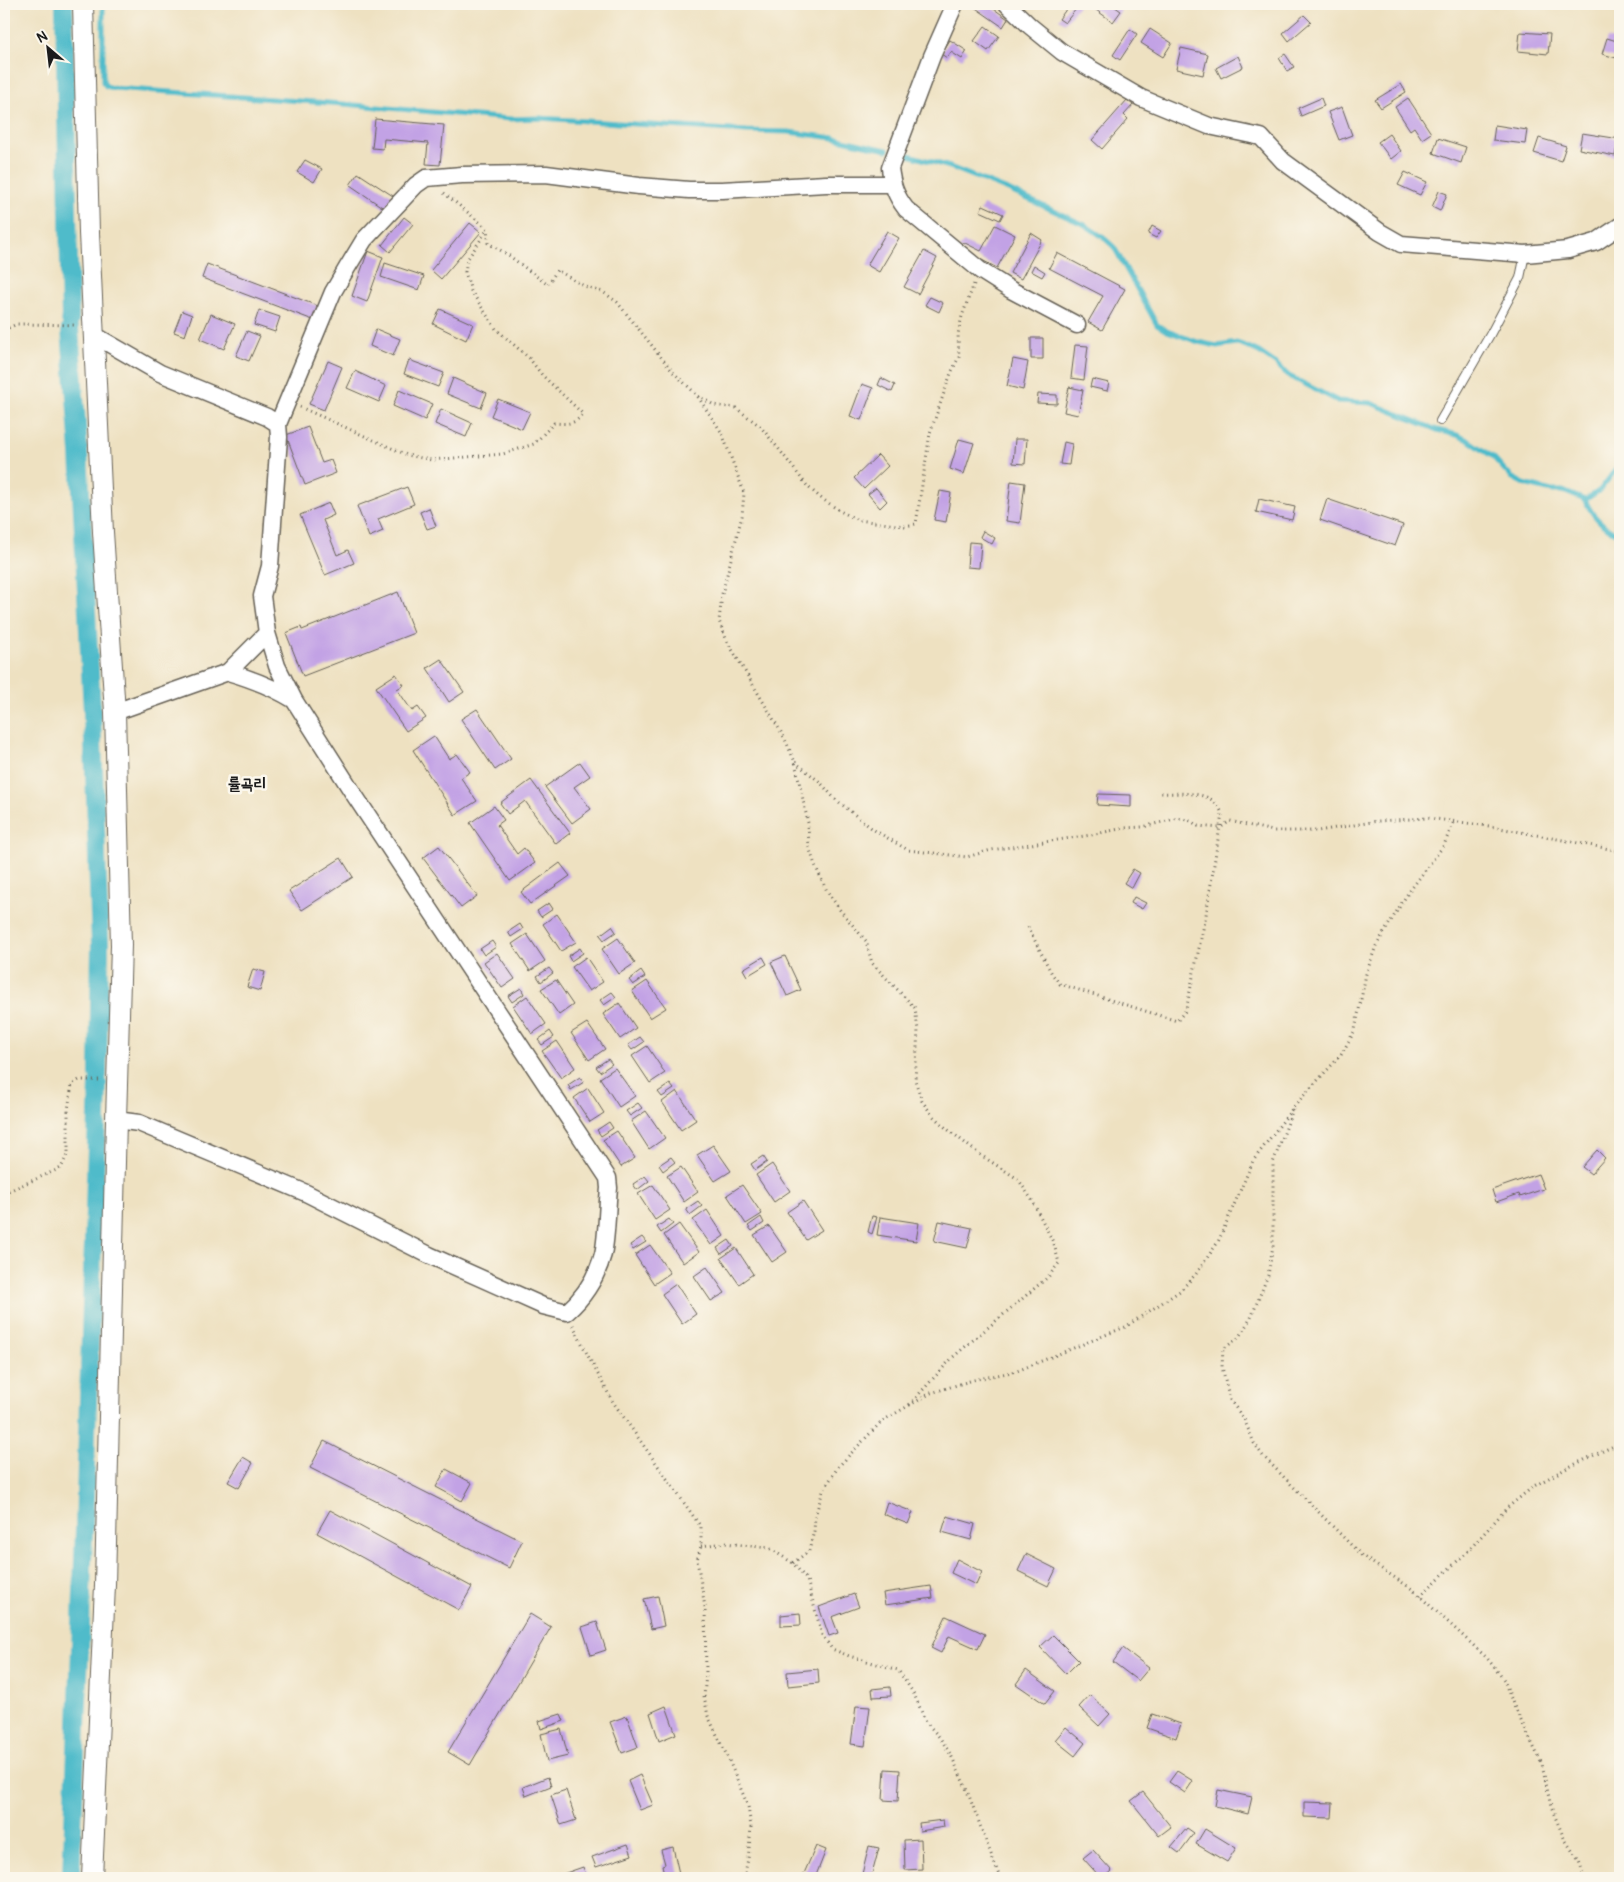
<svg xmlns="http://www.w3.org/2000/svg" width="1624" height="1882" font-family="Pangolin,'Poor Story',sans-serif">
  <rect width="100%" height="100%" fill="#fbf7ec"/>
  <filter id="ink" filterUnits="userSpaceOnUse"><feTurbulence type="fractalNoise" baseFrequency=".02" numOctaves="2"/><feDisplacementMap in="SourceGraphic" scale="10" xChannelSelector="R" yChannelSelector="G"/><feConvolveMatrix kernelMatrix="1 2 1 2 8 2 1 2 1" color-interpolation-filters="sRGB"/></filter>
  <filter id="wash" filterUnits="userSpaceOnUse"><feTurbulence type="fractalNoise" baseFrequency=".0096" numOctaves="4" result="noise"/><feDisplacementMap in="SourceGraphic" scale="20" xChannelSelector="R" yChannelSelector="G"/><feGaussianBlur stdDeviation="1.12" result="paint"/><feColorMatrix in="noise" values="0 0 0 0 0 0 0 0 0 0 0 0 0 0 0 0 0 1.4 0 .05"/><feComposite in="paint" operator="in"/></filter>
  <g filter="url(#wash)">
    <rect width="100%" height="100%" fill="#eee1c1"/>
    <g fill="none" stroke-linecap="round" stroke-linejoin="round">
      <path stroke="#4fbbca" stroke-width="5" d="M103,4V82L106,86L113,88L344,104L510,119L539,118L747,131L789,132L834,138L887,150
        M902,153L950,167L1008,190L1085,225L1103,237L1114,247L1157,325L1167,331L1198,342L1217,346L1237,343L1246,346L1259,352L1275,363L1289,376L1338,401L1371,403L1437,430L1457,435L1468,440L1493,457L1511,477L1524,484L1552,491H1563L1585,500C1593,517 1603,527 1620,535
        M1585,500L1600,490L1620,464"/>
      <path stroke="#4fbbca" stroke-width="18" d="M64,4L70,319
        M70,329L79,452L92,712L100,944L98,1075
        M71,1878L81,1624L98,1083"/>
    </g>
    <g id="blocks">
      <path fill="#c2a2e5" d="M970,4H987L1008,19L1003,27Z
        M1070,4H1080L1065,23L1059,19Z
        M1090,4H1111L1121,11L1113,22L1089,5Z
        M1304,15L1311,22L1289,41L1283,33Z
        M985,26L999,36L988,51L974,41Z
        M1130,29L1137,34L1120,60L1113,55Z
        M1150,29L1172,43L1163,57L1141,43Z
        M1520,32L1550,34L1548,54L1518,51Z
        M1607,38L1620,42V59L1602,54Z
        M950,40L967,51L962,59L951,52L947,58L941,54Z
        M1181,48L1208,54L1203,75L1176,69Z
        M1285,54L1294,67L1287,71L1279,58Z
        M1238,56L1243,67L1221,78L1216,68Z
        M1401,84L1406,92L1381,108L1375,100Z
        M1321,98L1324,106L1301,116L1298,108Z
        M1408,98L1431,133L1422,139L1414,127L1410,130L1395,107Z
        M1127,100L1133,105L1124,115L1128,119L1102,149L1092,140Z
        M1342,107L1352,135L1339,140L1328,112Z
        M375,119L444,125L440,165L426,164L428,143L384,139L383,149L372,148Z
        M1495,125L1527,130L1525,144L1493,140Z
        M1582,133L1620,139V147L1617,146L1615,156L1579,149Z
        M1389,134L1401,151L1391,159L1378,142Z
        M1438,138L1466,147L1461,163L1433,153Z
        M1539,138L1566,146L1561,161L1534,153Z
        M305,160L322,169L314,182L297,172Z
        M1405,172L1427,182L1420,195L1398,185Z
        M358,173L393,196L385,209L350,185Z
        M1439,191L1447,194L1440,211L1432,207Z
        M983,205L1003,214L1000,220L980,211Z
        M404,217L413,224L390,252L382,245Z
        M470,223L481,232L441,279L431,270Z
        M995,225L1015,235L997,268L959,248L963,242L981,251Z
        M1152,226L1161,231L1156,238L1148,234Z
        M887,231L899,238L879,272L867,265Z
        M1031,233L1042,240L1021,279L1010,273Z
        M368,251L383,257L367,302L352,296Z
        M924,251L937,258L918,294L904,287Z
        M1057,253L1125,289L1102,330L1088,322L1103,296L1049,268Z
        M385,263L424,276L419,290L381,277Z
        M207,264L318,306L313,320L202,278Z
        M1034,265L1045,272L1042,277L1031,271Z
        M930,297L943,303L939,312L925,305Z
        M440,309L473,324L466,340L433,324Z
        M259,310L280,317L275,332L254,325Z
        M182,311L192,315L185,336L174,332Z
        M211,314L235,324L224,349L200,339Z
        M376,329L400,339L393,356L370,346Z
        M247,331L260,336L249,361L236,356Z
        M1031,338H1043V359H1031Z
        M1075,345L1088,346L1084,380L1071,378Z
        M1013,359L1028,362L1023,390L1007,386Z
        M409,360L444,373L438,387L404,374Z
        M328,361L342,367L324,410L309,404Z
        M355,371L386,386L379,402L347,388Z
        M453,378L487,393L481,408L447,394Z
        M881,378L895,385L892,392L878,385Z
        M1092,379L1109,383L1107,391L1090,387Z
        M862,384L873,388L861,420L850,416Z
        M1069,387L1083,390L1078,415L1064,412Z
        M399,390L432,404L425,420L393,406Z
        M1038,394L1057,395V404L1037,403Z
        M498,399L530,412L522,429L491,416Z
        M441,409L472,423L466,437L435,424Z
        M308,427L322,463L331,460L336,473L305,485L286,435Z
        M959,439L974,443L964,474L950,469Z
        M1015,439H1027L1025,464L1013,463Z
        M1064,442L1072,444L1069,465L1060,464Z
        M878,455L888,466L864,489L854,478Z
        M1011,481L1025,483L1020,523L1006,521Z
        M407,487L414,504L378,519L383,531L369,537L357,506Z
        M876,488L887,501L880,508L868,494Z
        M940,491L951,493L946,522L934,520Z
        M1259,499L1295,507L1292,520L1256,512Z
        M1327,499L1403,525L1395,546L1320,520Z
        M329,503L334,515L323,520L337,555L348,550L354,563L325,575L300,515Z
        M429,508L436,526L427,529L420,512Z
        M983,531L995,538L992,544L980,537Z
        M969,542L981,543L979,568L967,567Z
        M398,592L414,633L303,676L286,633L301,627L302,630Z
        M441,659L464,692L449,702L427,668Z
        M396,674L404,685L397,689L412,711L418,707L426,718L406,731L376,687Z
        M477,709L511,759L495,770L461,719Z
        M434,736L449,759L457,754L470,772L461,778L477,801L455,815L413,750Z
        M580,762L590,776L574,787L591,809L572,823L545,787Z
        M531,780L570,833L556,844L525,801L508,814L500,803Z
        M1098,794L1131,795V807L1097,805Z
        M494,806L504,820L497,825L517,854L524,848L535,863L510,881L470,823Z
        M439,846L477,896L461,908L423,858Z
        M341,858L353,877L302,910L289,891Z
        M560,863L570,876L530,904L521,892Z
        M1133,869L1140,873L1132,888L1124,883Z
        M1134,897L1146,903L1142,909L1131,903Z
        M549,903L553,909L541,917L537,911Z
        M557,914L576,942L561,951L543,924Z
        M520,924L523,929L511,937L508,932Z
        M612,926L616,932L604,940L600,935Z
        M527,934L545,961L530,971L512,944Z
        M618,938L635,963L619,974L602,949Z
        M492,941L496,947L484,955L480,949Z
        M580,948L583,953L571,961L568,956Z
        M497,953L515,979L502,988L484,962Z
        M785,956L801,990L787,996L771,962Z
        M586,957L603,982L589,991L572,967Z
        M763,957L767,964L747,976L743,969Z
        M549,968L553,973L541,982L537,976Z
        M253,969L265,972L260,991L247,987Z
        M641,971L645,977L633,985L629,980Z
        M556,980L573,1005L559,1015L541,989Z
        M647,981L666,1008L650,1018L632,991Z
        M521,988L524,994L512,1002L508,996Z
        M612,992L616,997L604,1005L600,1000Z
        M527,996L546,1024L532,1034L513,1006Z
        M619,1003L636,1028L620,1039L603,1014Z
        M587,1023L605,1049L589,1060L571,1033Z
        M550,1031L554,1037L542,1045L538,1040Z
        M640,1037L644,1042L632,1050L628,1045Z
        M557,1041L575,1068L561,1078L542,1051Z
        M647,1046L665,1073L650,1083L632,1056Z
        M608,1059L612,1064L600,1072L596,1067Z
        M615,1068L635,1096L619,1107L600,1078Z
        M580,1077L584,1082L571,1090L568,1085Z
        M670,1084L674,1089L662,1097L658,1092Z
        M588,1088L604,1113L590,1122L574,1098Z
        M677,1091L696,1120L681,1130L662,1102Z
        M638,1103L642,1108L630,1116L626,1111Z
        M646,1111L665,1138L649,1149L631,1121Z
        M609,1122L613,1128L601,1136L597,1130Z
        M617,1131L635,1158L621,1167L603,1140Z
        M713,1145L731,1171L715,1181L697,1155Z
        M1597,1150L1605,1158L1591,1174L1582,1167Z
        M763,1156L767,1162L755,1170L751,1164Z
        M671,1157L675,1162L663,1171L659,1165Z
        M772,1164L790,1191L774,1202L756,1175Z
        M681,1167L698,1192L684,1202L667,1176Z
        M1538,1174L1544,1189L1520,1197L1519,1194L1496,1202L1492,1190Z
        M645,1176L649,1181L637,1190L633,1184Z
        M653,1185L670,1210L655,1220L638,1194Z
        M742,1185L762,1214L746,1224L727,1195Z
        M698,1201L702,1206L690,1215L686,1209Z
        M803,1201L822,1230L806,1240L787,1212Z
        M707,1210L724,1236L711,1245L693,1220Z
        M872,1216L877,1217L872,1234L868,1232Z
        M761,1217L764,1223L752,1231L748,1226Z
        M880,1217L919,1223L916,1241L877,1235Z
        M669,1219L673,1224L661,1233L657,1227Z
        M939,1221L972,1228L967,1248L934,1241Z
        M679,1224L699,1252L683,1263L664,1235Z
        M769,1226L787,1252L772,1262L754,1235Z
        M642,1237L646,1242L633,1250L630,1245Z
        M729,1240L733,1246L721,1254L717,1248Z
        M650,1245L670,1273L654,1284L635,1255Z
        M736,1248L753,1274L739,1284L721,1258Z
        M707,1267L725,1293L711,1301L694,1276Z
        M676,1284L696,1314L682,1324L662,1294Z
        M324,1441L522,1541L509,1568L310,1468Z
        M243,1457L253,1463L239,1488L228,1482Z
        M446,1469L472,1483L462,1501L436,1487Z
        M887,1502L913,1512L908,1524L883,1514Z
        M330,1510L472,1587L459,1610L317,1533Z
        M947,1516L975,1524L971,1540L942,1532Z
        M1026,1554L1056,1569L1048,1586L1018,1571Z
        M957,1559L982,1572L976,1585L951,1573Z
        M931,1586L933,1598L885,1605L883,1593Z
        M854,1594L859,1607L832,1617L838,1633L829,1636L819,1607Z
        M658,1596L664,1626L651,1629L644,1599Z
        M800,1613L801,1625L781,1626V1615Z
        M530,1614L551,1627L470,1765L448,1752Z
        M946,1616L985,1634L978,1649L949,1636L941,1653L931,1648Z
        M597,1622L606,1650L591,1655L582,1627Z
        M1053,1635L1079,1661L1066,1674L1040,1647Z
        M1123,1648L1149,1668L1138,1681L1113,1662Z
        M818,1669L819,1683L788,1686L787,1672Z
        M1026,1670L1055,1691L1045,1704L1016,1684Z
        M890,1687L891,1696L873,1697L872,1689Z
        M1090,1695L1110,1714L1099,1726L1079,1707Z
        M666,1706L676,1734L659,1741L650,1713Z
        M856,1706L870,1707L865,1746L851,1744Z
        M561,1714L564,1721L541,1729L539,1721Z
        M1152,1714L1181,1724L1176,1738L1147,1728Z
        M627,1716L638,1747L622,1753L610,1722Z
        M1066,1727L1085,1743L1075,1756L1055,1740Z
        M561,1729L568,1756L547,1761L541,1734Z
        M885,1769L900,1770L898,1801L883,1800Z
        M1177,1771L1193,1781L1185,1793L1169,1782Z
        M640,1775L653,1805L640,1810L628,1781Z
        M548,1777L551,1786L526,1796L523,1787Z
        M566,1790L576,1820L561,1825L551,1795Z
        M1218,1790L1252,1797L1248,1814L1215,1806Z
        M1143,1792L1171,1827L1159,1836L1131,1801Z
        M1304,1802L1333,1803L1332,1818L1304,1817Z
        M943,1820L944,1827L920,1831L919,1823Z
        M1187,1828L1194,1833L1179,1853L1171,1847Z
        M1205,1829L1236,1848L1227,1862L1196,1844Z
        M921,1839L922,1869L905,1870L904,1840Z
        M628,1844L632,1855L596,1867L592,1857Z
        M816,1846L826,1850L815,1878H802Z
        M869,1846L879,1848L871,1878H861Z
        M673,1847L680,1878H665L662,1865L665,1864L661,1850Z
        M1093,1850L1112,1871L1104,1878H1101L1083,1858Z
        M583,1867L586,1875L576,1878H561L560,1875Z"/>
    </g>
  </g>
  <g filter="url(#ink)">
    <use href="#blocks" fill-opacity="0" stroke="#666156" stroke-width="1"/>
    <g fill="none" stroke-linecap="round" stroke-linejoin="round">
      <defs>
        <path id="service" d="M1440,421L1491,333L1520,278L1525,254"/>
        <path id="minor" d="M955,4L932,56L890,168C892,184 895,195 906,209L981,271L1011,290L1077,325
          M1007,4L1030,26L1062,52L1141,98L1209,126L1261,137L1283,161L1380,232L1401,244L1525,254L1568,250L1596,242L1620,226
          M94,335L160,373L267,417L278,424L279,437L270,566L262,596L267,633L277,666L294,700L355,796L608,1178L609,1188C607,1207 607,1237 603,1254C597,1276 584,1297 567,1312L543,1306L429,1255L306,1193L139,1123L116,1120
          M278,424L333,292L347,268L364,240L416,185L426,178L462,175L546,174L639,186L689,190H722L826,184H892
          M228,672C252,679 273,687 294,700
          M115,712L228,672L267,633"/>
        <path id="tertiary" d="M83,4L89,233L103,532L115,712L121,945L116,1120L105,1585L92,1878"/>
      </defs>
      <use href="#service" stroke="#666156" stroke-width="10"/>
      <use href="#minor" stroke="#666156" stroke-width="19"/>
      <use href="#tertiary" stroke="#666156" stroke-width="22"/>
      <path stroke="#666156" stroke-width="3" stroke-dasharray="1 4" stroke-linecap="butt" d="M444,193L488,229V243L507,254L548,285L557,270L584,286L603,292L617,302L673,372L696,394L722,433L744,493L742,516L722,594L719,621L727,641L784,737L795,762L808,823L809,847L815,865L827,891L840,910L866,941L872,963L915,1008L918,1030L915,1080L922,1101L933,1116L946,1128L979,1154L1018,1179L1032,1200L1054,1244L1059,1263L1048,1277L953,1357L909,1405
        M4,330L17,324L77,325
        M698,396L714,405L736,408L760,426L778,448L808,487L821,498L840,511L858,520L905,526L916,524L930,433L951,373L959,357L958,334L962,316L974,284
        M300,407L407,455L431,460L503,454L534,444L554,423C567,424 574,425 583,414L542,375L529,358L496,329L471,291L465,272L467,260L487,230
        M795,762L820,782L835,799L874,830L908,850L967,857L991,850L1091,835L1124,828L1143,827L1178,818L1191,821L1198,826L1220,828L1230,821L1273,831H1318L1378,821L1428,818L1489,826L1620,851
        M1028,927L1052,974L1060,984L1177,1021L1186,1010L1206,915L1222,814C1215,789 1182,794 1160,793
        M1293,1109L1273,1163V1246L1268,1275L1251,1318L1238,1338L1223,1349L1222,1367L1230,1400L1244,1419L1254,1443L1263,1456L1362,1556L1412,1589L1487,1658L1504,1680L1513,1704L1542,1764L1551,1807L1564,1838L1579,1861L1585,1878
        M4,1193L61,1168L68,1153V1110L72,1084L79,1080H100
        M573,1325L588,1356L613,1402L701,1527V1546L697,1560L705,1607L706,1674L704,1696L708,1716L728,1758L748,1806L751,1827L748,1859L744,1878
        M701,1546L725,1543L769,1548L793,1563L807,1580L822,1635L832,1649L849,1656L898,1670L914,1694L926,1722L940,1738L951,1755L966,1788L1000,1878
        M793,1563L809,1551L814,1531L815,1516L823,1491L838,1467L882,1421L931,1393L973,1380L1017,1371L1125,1327L1180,1291L1196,1274L1218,1242L1253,1161L1295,1105L1341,1055L1355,1030L1366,974L1376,946L1406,896L1444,845L1454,821
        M1420,1596L1468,1551L1507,1508L1534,1486L1567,1468L1620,1443"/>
      <use href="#service" stroke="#fff" stroke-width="8"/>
      <use href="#minor" stroke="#fff" stroke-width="16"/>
      <use href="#tertiary" stroke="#fff" stroke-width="20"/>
    </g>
  </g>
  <g text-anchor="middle" stroke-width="5" stroke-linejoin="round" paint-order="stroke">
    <g font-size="16" font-weight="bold" fill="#1c1c1c" stroke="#fbf7ec">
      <text x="247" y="789">률곡리</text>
    </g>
  </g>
  <rect width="1624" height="1882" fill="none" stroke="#fbf7ec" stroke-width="20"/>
  <g transform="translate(48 48) rotate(332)" stroke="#fbf7ec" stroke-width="4" paint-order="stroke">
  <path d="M0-4L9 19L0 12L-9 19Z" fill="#1c1c1c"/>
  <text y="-8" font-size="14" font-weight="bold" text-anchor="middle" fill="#1c1c1c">N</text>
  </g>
</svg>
